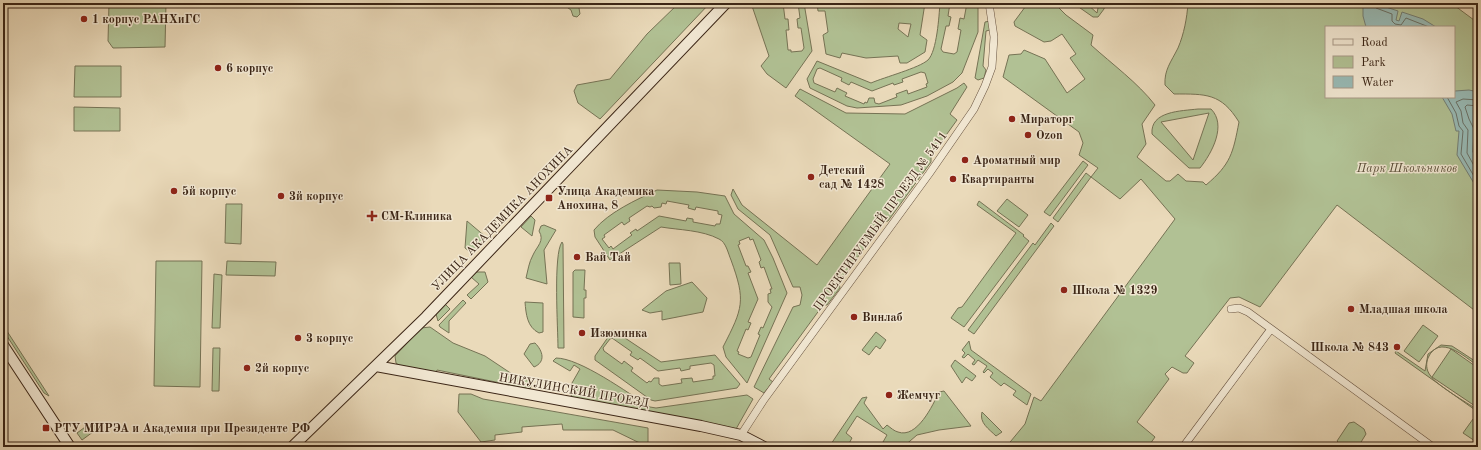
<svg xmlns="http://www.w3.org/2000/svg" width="1481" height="450" font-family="'Old Standard TT',serif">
  <rect width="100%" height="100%" fill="#eadaba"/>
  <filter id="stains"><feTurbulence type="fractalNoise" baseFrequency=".005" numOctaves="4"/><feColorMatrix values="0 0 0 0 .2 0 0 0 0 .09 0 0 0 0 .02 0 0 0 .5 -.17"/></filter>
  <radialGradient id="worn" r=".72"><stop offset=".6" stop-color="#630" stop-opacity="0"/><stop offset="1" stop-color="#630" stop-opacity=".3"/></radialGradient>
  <path fill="#b1c194" stroke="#767355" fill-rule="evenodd" d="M109,3H166L165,47L113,48L108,41Z
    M561,3H582L579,8L580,14L577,17L573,16L571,10Z
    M679,3H710L600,119L578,103L574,91L577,85L610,79L647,34Z
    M751,3H783L785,19H788L789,30H786L788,50H791V52L802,51L804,48L801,28H798L797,19L800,18L798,3H804L812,51L786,88L767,74L761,66L769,56Z
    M817,3H925L920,35L927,40L925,52L907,63H900L898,56L866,58L842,53L840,58L826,54L823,35L828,32L825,11H818ZM899,23L911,24L908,37L898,29Z
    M940,3H950L948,16L951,17L949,26H946L941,49L943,52L954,54L957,52L961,30L958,29L960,18L964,19L967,3H978V32L962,73L953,82L927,96L901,105L857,108L847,106L810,88L807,79L817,61L871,83C885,77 919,68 928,60C937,51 939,16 940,3ZM820,68L842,78L841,81L849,85L851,82L872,91L893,83L894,85L903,82L902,79L921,72L925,73L928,83L926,84L927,87L908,94L907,90L896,94L897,97L879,104L875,103L874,98H869L867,103L865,102L864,104L845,96L847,93L837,88L835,92L814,83L813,79L817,69Z
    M1028,3H1054L1066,15L1093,35L1091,45C1112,64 1138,83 1155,105L1142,124L1146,144L1137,157L1166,181H1170L1178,174L1186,181L1203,182L1206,185C1231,164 1233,153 1239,122C1221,93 1206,94 1174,94L1165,85C1164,70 1171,62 1178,48C1184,34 1187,18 1188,3H1451L1478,23V313L1337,205L1260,307L1239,297L1230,298L1185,356L1194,363L1187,373H1183L1172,367L1165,374L1169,379L1137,422L1155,437L1148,447H1006L1025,424L1034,397L1041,401L1175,219L1141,179L1120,199L1091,177L1058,222L1053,218L1086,173L1091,177L1098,168L1079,155L1083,143L1079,132L1003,77L1009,55L1021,54L1024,50L1045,59L1067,93L1085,79L1070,58L1076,54L1062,34L1051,41L1044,42L1015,26L1014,22ZM1326,27H1454V97H1326Z
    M1073,3H1086L1097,13L1099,3H1105L1104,9L1098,17H1093Z
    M990,21V30L986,31L983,66L986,70L984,78L978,80L975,78L985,22Z
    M75,66H121V97H74Z
    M964,83L967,87L950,114L957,120L931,156V162L888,221L883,222L839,283L840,288L827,305H823L769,379L773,382L764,393L754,387L793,307L800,305L802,295L800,287H793L770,235L738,209L731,195L733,189L742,205L817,265L890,164L795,96L800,89L846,113L905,114L957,88Z
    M74,107L120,108V131H74Z
    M1198,109H1211C1227,125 1212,153 1200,168H1189L1152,134C1150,111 1181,111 1198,109ZM1209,113L1193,160L1161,122Z
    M1083,161L1088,165L1050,216L1044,212Z
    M657,190L697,192L725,196L734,214L764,240L773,258L787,293L747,383L726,357L723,347C743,308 746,301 731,260C728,253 726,242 719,239C702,230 679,230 661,227L610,260L595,237L594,230C609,212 636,200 657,190ZM667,201L689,205L688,208L695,210L696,207L718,211V214L722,215L720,224H716L715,226L693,222V219L687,218L686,221L659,216L637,231L636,229L630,233L632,235L613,249L611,246L609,248L602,239L605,237L604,235L622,222L624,225L630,221L629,218L647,206L650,207L652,206L654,208L661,207L662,203L666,204ZM749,237L750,240L753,239L761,260L759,262L761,268L764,267L772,289H770L771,293L768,294V302L772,307L763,328L761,327L758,334L760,335L751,357L748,358L738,354L739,352L737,351L746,329L748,330L751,323L748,322L758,299L748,273L751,272L748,266H746L738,245L740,244L739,241Z
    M1007,199L1028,215L1019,227L997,211Z
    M979,201L1024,235L1023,236L1029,241L964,327L951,318L958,308L962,307L1016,233L977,205Z
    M226,204H242L241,244L225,243Z
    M531,216L535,220L532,236L521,227Z
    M467,221L487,238L473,254L465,248Z
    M1051,223L1054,226L974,334L968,330L1033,243L1035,245Z
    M544,225L556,230L544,250L547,284L526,278C528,270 529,262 533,255C537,246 545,241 539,231L541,226Z
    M562,242L563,244L564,348H558C558,329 553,254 562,242Z
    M156,261H202L200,387L154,386Z
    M227,261L276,262L275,276L226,275Z
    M669,263H680L681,284L670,285Z
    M575,270H585L584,290H586V298H584V318L573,317V272Z
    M476,272H485L488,282L471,299L467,295L479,284L471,277Z
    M214,274L222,275L220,328H212Z
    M692,282L707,298L703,312L662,320V311L650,313L642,310L666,291Z
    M463,300L466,303L449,321V333L440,327L439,325Z
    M525,302L543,303V332L539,333C527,327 526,314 525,302Z
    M445,304L450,309L438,321L436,314Z
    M3,325L49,396L44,393L3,330Z
    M1423,325L1438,336L1419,362L1404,351Z
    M430,327L453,343L485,356L512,374L532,382L530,389L437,370L436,373L400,366L396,363L395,356L421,328Z
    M613,330L661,362L715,355L740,384L737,388L655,401L651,400L595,360V356ZM612,338L632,352L630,355L638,360L640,358L658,371L680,368L681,371L690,369V366L711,363L714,365L715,376H713V379L693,382L692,378L681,379L682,383L662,386L659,384V378H654L651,382L649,381L647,383L631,371L633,368L624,361L622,364L604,351L603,348L610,339Z
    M876,332L886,340L880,349L876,346L869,355L862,350Z
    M969,341L971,350L1031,394L1027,405L1013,395L1016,391L1004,383L1001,386L990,377L993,373L988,369L984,373L983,372L987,366L978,360L974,365L972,364L975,360L968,354L964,358L962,357L965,353L962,350Z
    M535,343C543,351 546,362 534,367L524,354L530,344Z
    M1441,345L1452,346L1478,363V366C1465,357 1439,333 1428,358C1426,363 1426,370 1430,375C1437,386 1466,402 1478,410V412L1395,353L1396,351L1425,371L1428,354Z
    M213,348H220L219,391H212Z
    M1451,349L1478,368V408L1432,377Z
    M556,358C580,358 628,393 650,407L656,408L747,395L753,399L736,429L571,397L572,391L568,390L580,369L574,365L570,371L553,361Z
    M955,360L976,376L972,381L966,377L962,383L951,366Z
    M944,391L971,426L939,430L917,435L903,447H890L883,442L887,435L857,416L846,433L852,438L847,447H829L862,398L867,397L864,403L883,429L887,425C891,428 894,431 898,432C917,439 933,405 939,392Z
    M459,394H471L483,399L648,428V447L613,430H563L562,424L522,427V432L495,435V440L481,442L458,412Z
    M982,412L1002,432L996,436C989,429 979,423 982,412Z
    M1473,419L1478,422V443L1463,433Z
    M92,422L97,429L82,440L77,433Z
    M1354,422L1364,429L1366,434L1358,447H1343L1337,441L1349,423Z"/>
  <path fill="#98bab5" stroke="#737e75" d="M1363,3H1374L1398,11L1396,20L1399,21L1402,12L1423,19L1436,27H1366L1363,16Z
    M1454,90L1455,91L1469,90L1478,92V190L1457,155L1459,131H1456L1452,114L1442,97H1454Z"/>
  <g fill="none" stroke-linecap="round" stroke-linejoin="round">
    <path stroke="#6a7066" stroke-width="1" d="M1374,3L1376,8L1392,14V21L1395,24L1401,25L1406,18L1429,27
      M1447,97L1456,113L1459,126L1463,131L1461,154L1478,183
      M1478,100L1463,99L1456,102L1461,111L1463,123L1468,130L1467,153L1478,173
      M1478,106L1467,105L1465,107L1469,119L1474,129L1473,152L1478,161"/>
    <defs>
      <path id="street" d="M1231,309L1239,308L1248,312L1433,447
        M741,435L763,401L929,174L974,109L985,86L992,67L994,37L989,3
        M1183,447L1271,329"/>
      <path id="secondary" d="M1476,3L1478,4
        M3,345L70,447
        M376,366L701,426L741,435L764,447
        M292,447L426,317L726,3"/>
    </defs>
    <use href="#street" stroke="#67523f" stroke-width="8"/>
    <use href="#secondary" stroke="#3b2516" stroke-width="12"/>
    <use href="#street" stroke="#f1e7d2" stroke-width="7"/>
    <use href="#secondary" stroke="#f1e7d2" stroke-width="10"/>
  </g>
  <g fill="#8f2418" stroke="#f1e7d2" stroke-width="1.5">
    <circle cx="84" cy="19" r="4"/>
    <circle cx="218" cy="68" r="4"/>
    <circle cx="1012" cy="119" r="4"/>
    <circle cx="1028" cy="135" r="4"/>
    <circle cx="965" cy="160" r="4"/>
    <circle cx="811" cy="177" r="4"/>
    <circle cx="953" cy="179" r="4"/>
    <circle cx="174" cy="191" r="4"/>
    <circle cx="281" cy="196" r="4"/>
    <rect x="545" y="194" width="8" height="8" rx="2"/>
    <path d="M370 210h4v4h4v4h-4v4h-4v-4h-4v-4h4z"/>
    <circle cx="577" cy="257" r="4"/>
    <circle cx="1064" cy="290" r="4"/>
    <circle cx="1351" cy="309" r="4"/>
    <circle cx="854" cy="317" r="4"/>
    <circle cx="582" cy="333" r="4"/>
    <circle cx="298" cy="338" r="4"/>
    <circle cx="1397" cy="347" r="4"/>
    <circle cx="247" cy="368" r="4"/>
    <circle cx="889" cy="395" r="4"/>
    <rect x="42" y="424" width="8" height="8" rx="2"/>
  </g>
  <g text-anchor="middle" stroke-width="3" stroke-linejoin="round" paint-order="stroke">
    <g font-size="12" font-weight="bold" fill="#3b2516" stroke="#f1e7d2" text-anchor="start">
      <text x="92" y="23">1 корпус РАНХиГС</text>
      <text x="226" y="72">6 корпус</text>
      <text x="1020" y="123">Мираторг</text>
      <text x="1036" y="139">Ozon</text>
      <text x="973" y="164">Ароматный мир</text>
      <text x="819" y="174">Детский<tspan x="819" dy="14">сад № 1428</tspan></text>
      <text x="961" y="183">Квартиранты</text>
      <text x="182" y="195">5й корпус</text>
      <text x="557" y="195">Улица Академика<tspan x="557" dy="14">Анохина, 8</tspan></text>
      <text x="289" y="200">3й корпус</text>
      <text x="381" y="220">СМ-Клиника</text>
      <text x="585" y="261">Вай Тай</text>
      <text x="1072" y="294">Школа № 1329</text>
      <text x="1359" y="313">Младшая школа</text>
      <text x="862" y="321">Винлаб</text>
      <text x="590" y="337">Изюминка</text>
      <text x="306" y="342">3 корпус</text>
      <text x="1389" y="351" text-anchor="end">Школа № 843</text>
      <text x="255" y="372">2й корпус</text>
      <text x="897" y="399">Жемчуг</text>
      <text x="54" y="432">РТУ МИРЭА и Академия при Президенте РФ</text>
    </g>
    <g font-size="12" font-style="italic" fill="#584c36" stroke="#f1e7d2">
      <text x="1407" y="172">Парк Школьников</text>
    </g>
    <g font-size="12" fill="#3b2516" stroke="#f1e7d2">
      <text transform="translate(502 218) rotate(-46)" y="4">УЛИЦА АКАДЕМИКА АНОХИНА</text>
      <text transform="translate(880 221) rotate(-54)" y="4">ПРОЕКТИРУЕМЫЙ ПРОЕЗД № 5411</text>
      <text transform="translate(574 390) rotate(10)" y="4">НИКУЛИНСКИЙ ПРОЕЗД</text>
    </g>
  </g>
  <rect width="1481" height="450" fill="none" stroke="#eadaba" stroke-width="16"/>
  <rect x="4" y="4" width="1473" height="442" fill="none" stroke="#3b2516" stroke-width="2"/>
  <rect x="8" y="8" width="1465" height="434" fill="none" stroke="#3b2516"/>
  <rect x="1325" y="26" width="130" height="72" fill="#f1e7d2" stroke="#a89987"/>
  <rect x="1333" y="39" width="20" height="6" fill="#f1e7d2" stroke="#a89987"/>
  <text x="1361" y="46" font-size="12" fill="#3b2516">Road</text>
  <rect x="1333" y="56" width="20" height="12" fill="#b1c194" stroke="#a89987"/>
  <text x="1361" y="66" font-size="12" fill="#3b2516">Park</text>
  <rect x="1333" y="76" width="20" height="12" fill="#98bab5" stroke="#a89987"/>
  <text x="1361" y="86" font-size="12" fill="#3b2516">Water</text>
  <rect width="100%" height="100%" filter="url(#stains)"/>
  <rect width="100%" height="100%" fill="url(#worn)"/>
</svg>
